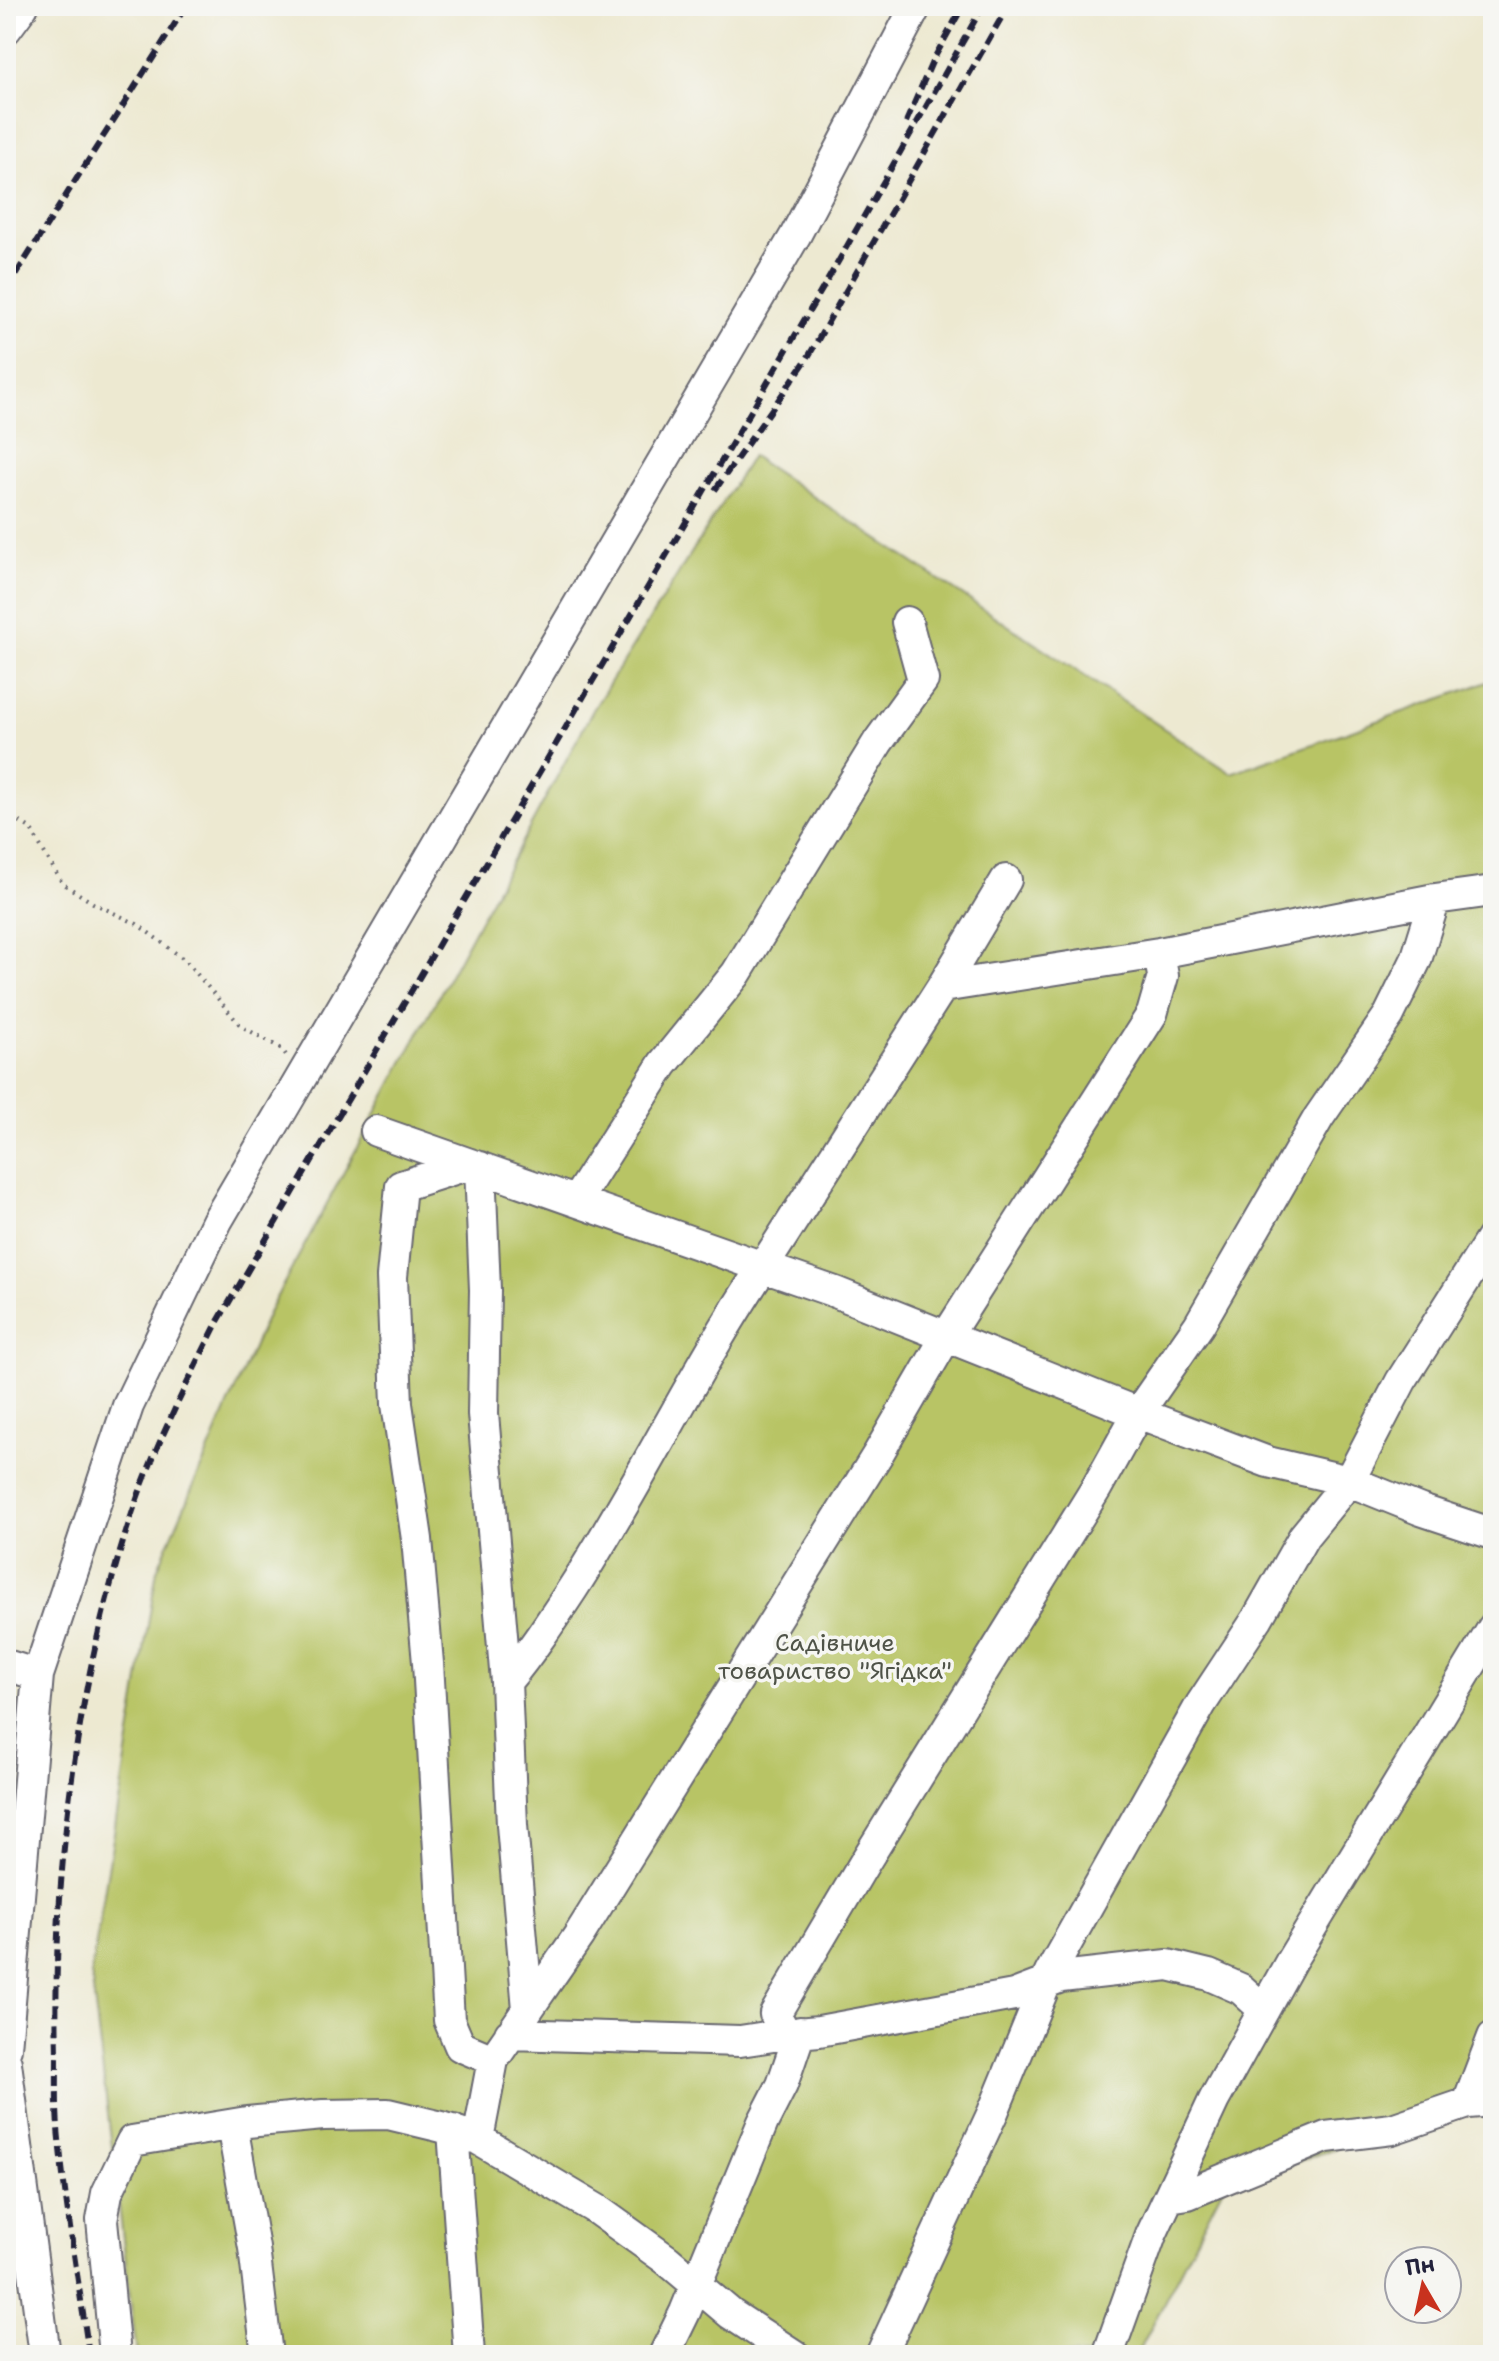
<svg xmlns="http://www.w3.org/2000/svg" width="1499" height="2361" font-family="'Shantell Sans',sans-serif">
  <rect width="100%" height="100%" fill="#f6f6f2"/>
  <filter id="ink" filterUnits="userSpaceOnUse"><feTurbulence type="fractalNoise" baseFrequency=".0125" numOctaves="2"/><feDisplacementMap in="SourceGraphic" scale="16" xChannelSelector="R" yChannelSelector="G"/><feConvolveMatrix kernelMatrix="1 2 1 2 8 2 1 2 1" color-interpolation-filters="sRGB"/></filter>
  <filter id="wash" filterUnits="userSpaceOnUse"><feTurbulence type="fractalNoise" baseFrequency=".006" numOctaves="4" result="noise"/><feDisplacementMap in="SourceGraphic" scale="32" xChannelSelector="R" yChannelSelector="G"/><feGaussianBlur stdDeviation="1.8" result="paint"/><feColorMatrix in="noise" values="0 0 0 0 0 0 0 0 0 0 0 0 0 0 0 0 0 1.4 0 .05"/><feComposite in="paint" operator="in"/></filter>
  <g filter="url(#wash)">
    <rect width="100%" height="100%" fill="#ede9d1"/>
    <path fill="#b8c465" stroke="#6d7350" stroke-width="2" d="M752,456L1231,773L1493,680V2094L1223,2187L1137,2355H137L91,1973L157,1570L269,1311L593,710Z"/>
  </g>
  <g filter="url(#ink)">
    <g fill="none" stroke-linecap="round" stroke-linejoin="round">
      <defs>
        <path id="minor" d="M6,29L23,6
          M942,987L1006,880
          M376,1131L763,1267L942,987L1159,953L1435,899L1493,891
          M470,1164L401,1186L392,1277L397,1404L417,1539L428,1663L449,2020L460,2046L493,2060
          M480,1167L485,1290L483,1414L506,1682
          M576,1201L663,1064L736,974L878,742L923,680L907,622
          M6,1665L38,1675
          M528,2009L512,1825L506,1682C531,1652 552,1620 573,1588C641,1483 694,1370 763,1267L835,1292L1138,1413L1268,1462L1349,1481L1421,1510L1493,1534
          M1264,2010L1241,1989L1209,1975L1168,1965L1061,1977L1014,1995L819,2031L786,2034L775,2014L865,1862L1097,1487L1138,1413L1199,1325L1319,1117L1389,1015L1416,960L1435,899
          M510,2034L740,2041L786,2034
          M6,2048L38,1675L128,1406L217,1221L795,236L916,6
          M6,2063L45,2355
          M1468,2103L1493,2037
          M232,2125L254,2248L267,2355
          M453,2130L469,2355
          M1169,2197L1188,2194L1326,2137L1392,2129L1468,2103L1493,2101
          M115,2355L102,2220L107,2193L132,2141L247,2122L323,2115L388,2114L442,2127L478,2139
          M664,2355L685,2312L763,2122L782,2085L800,2032
          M794,2355L731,2314L667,2260L596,2209L478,2139L493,2060L579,1935L878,1454L946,1337L1152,1014L1163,976L1159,953
          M881,2355L993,2112L1050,1973L1201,1704L1257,1619L1304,1536L1349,1481L1401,1381L1493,1236
          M1108,2355L1151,2235L1214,2100L1291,1961L1493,1628"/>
      </defs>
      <use href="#minor" stroke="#696870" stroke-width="34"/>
      <path stroke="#696870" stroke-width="4" stroke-dasharray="2 6" stroke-linecap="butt" d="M6,813L30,828L62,883L93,903L137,924L185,960L241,1026L282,1049L286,1055"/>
      <use href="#minor" stroke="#fff" stroke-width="30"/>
      <path stroke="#22223b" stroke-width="6" stroke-dasharray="12 6" stroke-linecap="butt" d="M906,122L932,62L963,6
        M6,290L186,6
        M715,490L807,359L1008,6
        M89,2355C79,2283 66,2211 59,2139C56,2111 57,2082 57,2054C52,1873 77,1671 137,1499C159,1438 188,1381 217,1323L834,269L983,6"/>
    </g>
  </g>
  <g text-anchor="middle" stroke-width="7" stroke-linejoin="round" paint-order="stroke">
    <g font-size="24" fill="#4f5348" stroke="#f6f6f2">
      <text x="835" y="1651">Садівниче<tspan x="835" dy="28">товариство "Ягідка"</tspan></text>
    </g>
  </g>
  <rect width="1499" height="2361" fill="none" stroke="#f6f6f2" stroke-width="32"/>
  <g transform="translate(1423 2285) rotate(351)"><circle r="38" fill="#f6f6f2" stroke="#a1a1a9" stroke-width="2"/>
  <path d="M0-6L14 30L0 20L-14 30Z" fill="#c8321e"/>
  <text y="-12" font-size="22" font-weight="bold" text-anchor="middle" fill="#22223b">Пн</text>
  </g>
</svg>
